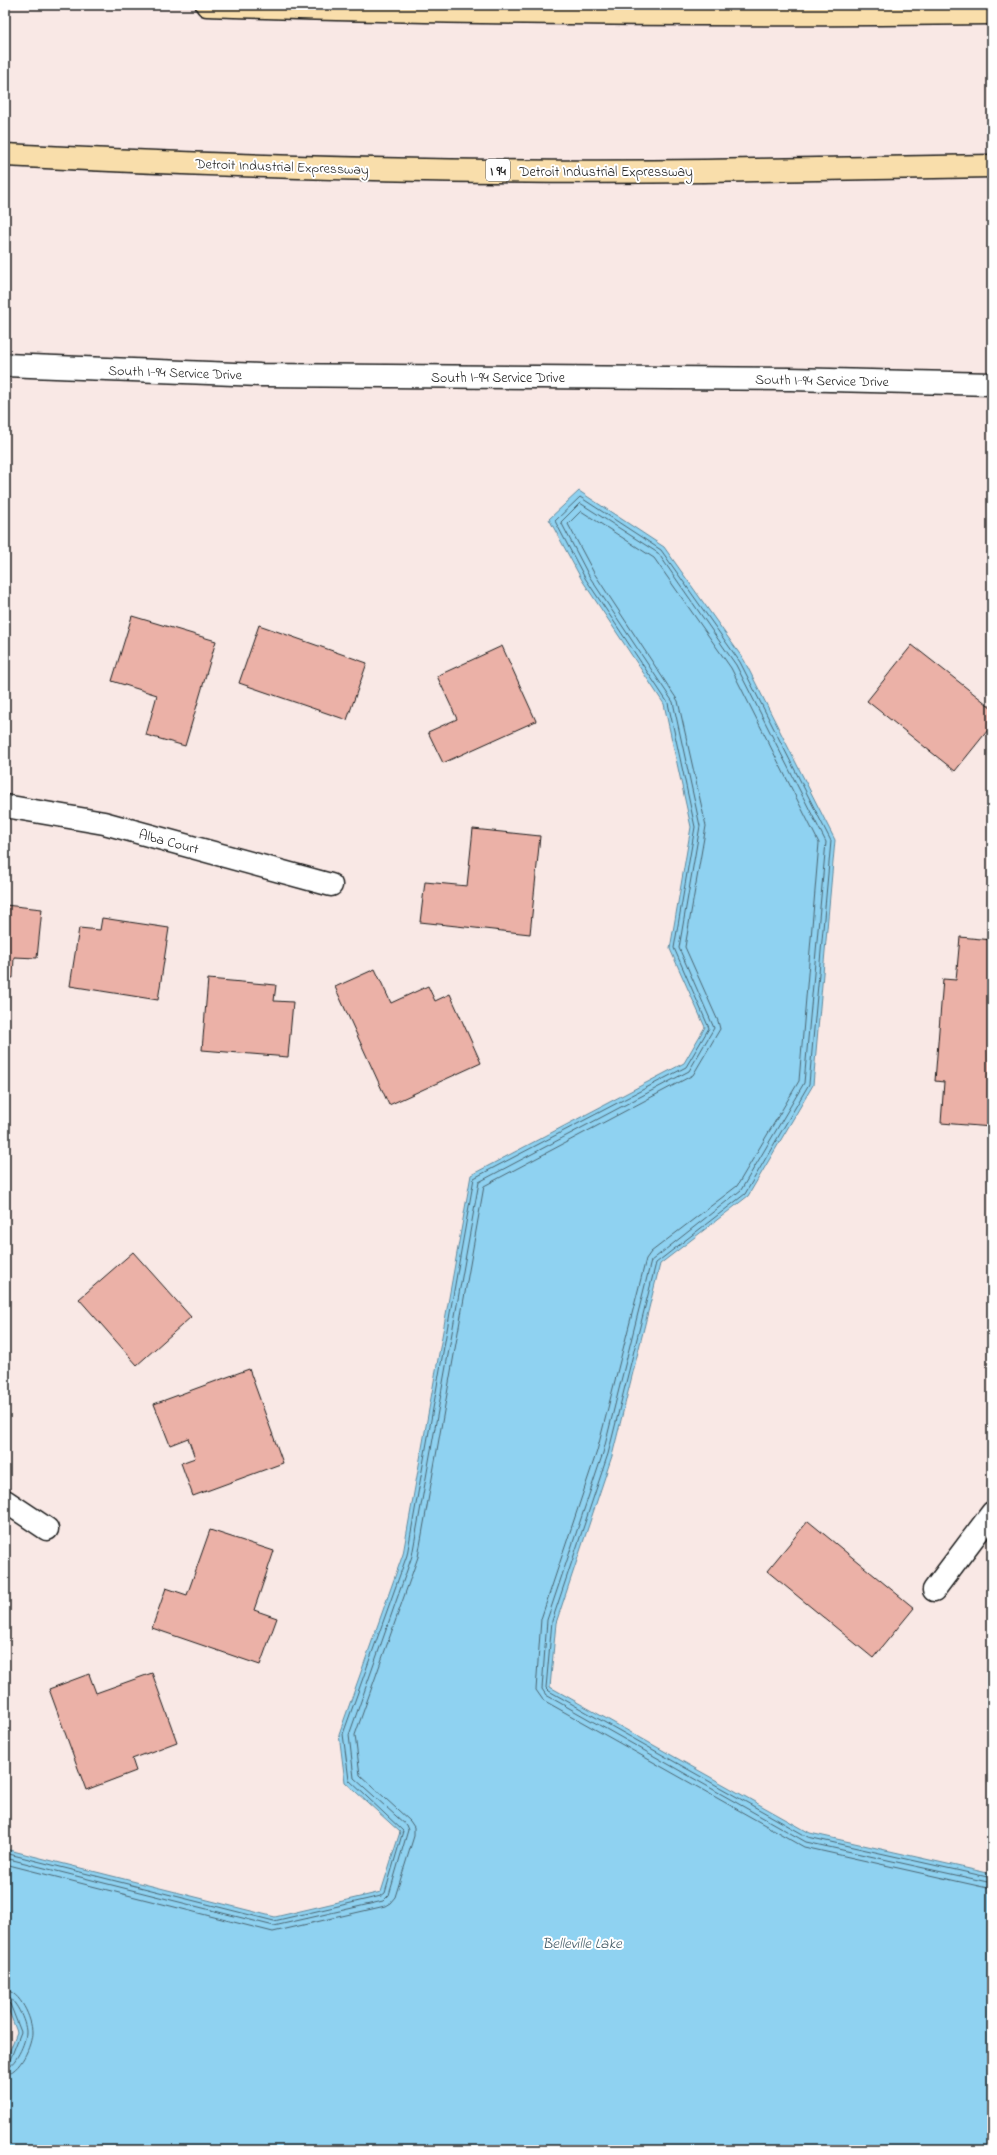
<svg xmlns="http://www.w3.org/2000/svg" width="997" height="2155" font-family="'Indie Flower',sans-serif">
  <rect width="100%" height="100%" fill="#f9e8e5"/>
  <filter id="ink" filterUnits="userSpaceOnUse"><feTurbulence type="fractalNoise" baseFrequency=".025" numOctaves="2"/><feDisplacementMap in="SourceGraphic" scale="8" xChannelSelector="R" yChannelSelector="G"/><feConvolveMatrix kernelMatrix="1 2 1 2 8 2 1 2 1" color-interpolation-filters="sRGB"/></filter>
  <g filter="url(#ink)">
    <path fill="#8fd2f1" stroke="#61899c" d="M579,491L664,547L744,660L835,840L813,1085L748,1196L660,1264L612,1456L556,1623L550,1687L810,1833L992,1874V2150H5V2063L17,2032L5,2001V1849L275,1917L381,1892L400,1832L345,1782L339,1734L403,1554L471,1175L684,1063L705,1027L670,949L691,827L664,704L582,580L549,519Z"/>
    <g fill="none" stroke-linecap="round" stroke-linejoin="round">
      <path stroke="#4a6571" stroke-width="1" d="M5,1853L274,1921L381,1896L385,1893L403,1831L349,1780L343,1734L407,1555L474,1178L686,1067L709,1028L674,948L695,827L668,703L585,578L555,521L580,497L661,550L740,662L831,841L809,1084L745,1194L656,1263L608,1454L552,1621L546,1688L549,1691L808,1837L992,1878
        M5,1858L274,1926L383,1901L389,1895L408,1830L406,1825L354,1778L349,1735L412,1556L479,1182L689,1071L714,1028L679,948L700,826L673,702L589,576L561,522L580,503L658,553L736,665L826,842L804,1083L741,1190L651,1261L603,1453L547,1620L542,1689L546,1695L806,1842L992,1883
        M5,1864L273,1932L385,1906L390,1903L395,1897L414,1836V1827L410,1821L360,1775L355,1735L418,1557L484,1186L693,1075L720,1029L718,1021L685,947L706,826L678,701L594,573L568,524L581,511L654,558L731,668L819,843L799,1081L737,1186L651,1252L646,1259L597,1451L541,1619L536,1690L543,1700L804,1847L992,1889
        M5,1990C20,1991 32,2019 32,2032C32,2045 20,2073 5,2074
        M5,1996C15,1997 26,2022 26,2032C26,2042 15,2067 5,2068
        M5,2001L10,2004L21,2032L10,2060L5,2063"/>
    </g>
    <path fill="#ebb1a7" stroke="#1c1c1c" d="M132,616L216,641L185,746L146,735L157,695L112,681Z
      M259,625L367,663L347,720L239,683Z
      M912,645L992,708V725L955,771L867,701Z
      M502,646L536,721L443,763L428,732L457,719L437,676Z
      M473,829L540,836L530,934L420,922L425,882L467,886Z
      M5,905L42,909L37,958L14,957L13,978L5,977Z
      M102,918L169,928L158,1000L70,986L79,928L100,930Z
      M960,937L992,940V1127L941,1123L944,1082L935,1081L943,979L956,980Z
      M375,969L391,1003L428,986L435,1001L450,994L481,1063L389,1105L335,987Z
      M208,979L276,985L274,1001L293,1002L288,1057L202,1050Z
      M133,1252L191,1317L137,1365L79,1299Z
      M249,1369L283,1463L193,1496L181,1463L195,1458L188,1438L170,1445L154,1404Z
      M808,1521L914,1608L873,1658L767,1571Z
      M210,1530L274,1551L254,1610L277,1618L260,1665L152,1628L166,1588L187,1595Z
      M152,1673L177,1742L132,1759L136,1771L86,1790L49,1689L89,1674L96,1693Z"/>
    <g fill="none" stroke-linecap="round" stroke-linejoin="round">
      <defs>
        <path id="minor" d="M5,806L104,823L331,885
          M5,1501L47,1529
          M934,1590L992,1513"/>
        <path id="tertiary" d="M5,365L260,375L790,379L992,384"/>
        <path id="motorway" d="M207,5C469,14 730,16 992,13
          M5,155C238,167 471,174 704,171C800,170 896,167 992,166"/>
      </defs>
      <use href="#minor" stroke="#1c1c1c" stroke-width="25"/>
      <use href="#tertiary" stroke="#1c1c1c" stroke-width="25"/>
      <use href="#motorway" stroke="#1c1c1c" stroke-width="25"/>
      <use href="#minor" stroke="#fff" stroke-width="22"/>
      <use href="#tertiary" stroke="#fff" stroke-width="22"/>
      <use href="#motorway" stroke="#f9deab" stroke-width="22"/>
    </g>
  </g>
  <g text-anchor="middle" stroke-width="4" stroke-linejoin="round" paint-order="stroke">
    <rect fill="#fff" stroke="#606060" stroke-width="1" x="486" y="159" width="24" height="22" rx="3"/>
    <g font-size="13" font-weight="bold" fill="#1c1c1c">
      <text x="498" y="175">I 94</text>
    </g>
    <g font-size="14" fill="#1c1c1c" stroke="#fff">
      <text transform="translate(282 166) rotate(2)" y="5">Detroit Industrial Expressway</text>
      <text x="606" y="176">Detroit Industrial Expressway</text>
      <text transform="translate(175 372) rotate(2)" y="5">South I-94 Service Drive</text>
      <text x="498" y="382">South I-94 Service Drive</text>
      <text transform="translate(822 380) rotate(1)" y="5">South I-94 Service Drive</text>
      <text transform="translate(169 841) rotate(15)" y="5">Alba Court</text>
    </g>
    <g font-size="15" font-style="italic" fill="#445c67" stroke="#fff">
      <text x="582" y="1948">Belleville Lake</text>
    </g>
  </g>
  <rect width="997" height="2155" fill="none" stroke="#fff" stroke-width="20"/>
  <rect x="10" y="10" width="977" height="2135" fill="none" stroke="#1c1c1c" stroke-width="1.5" filter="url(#ink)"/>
</svg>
